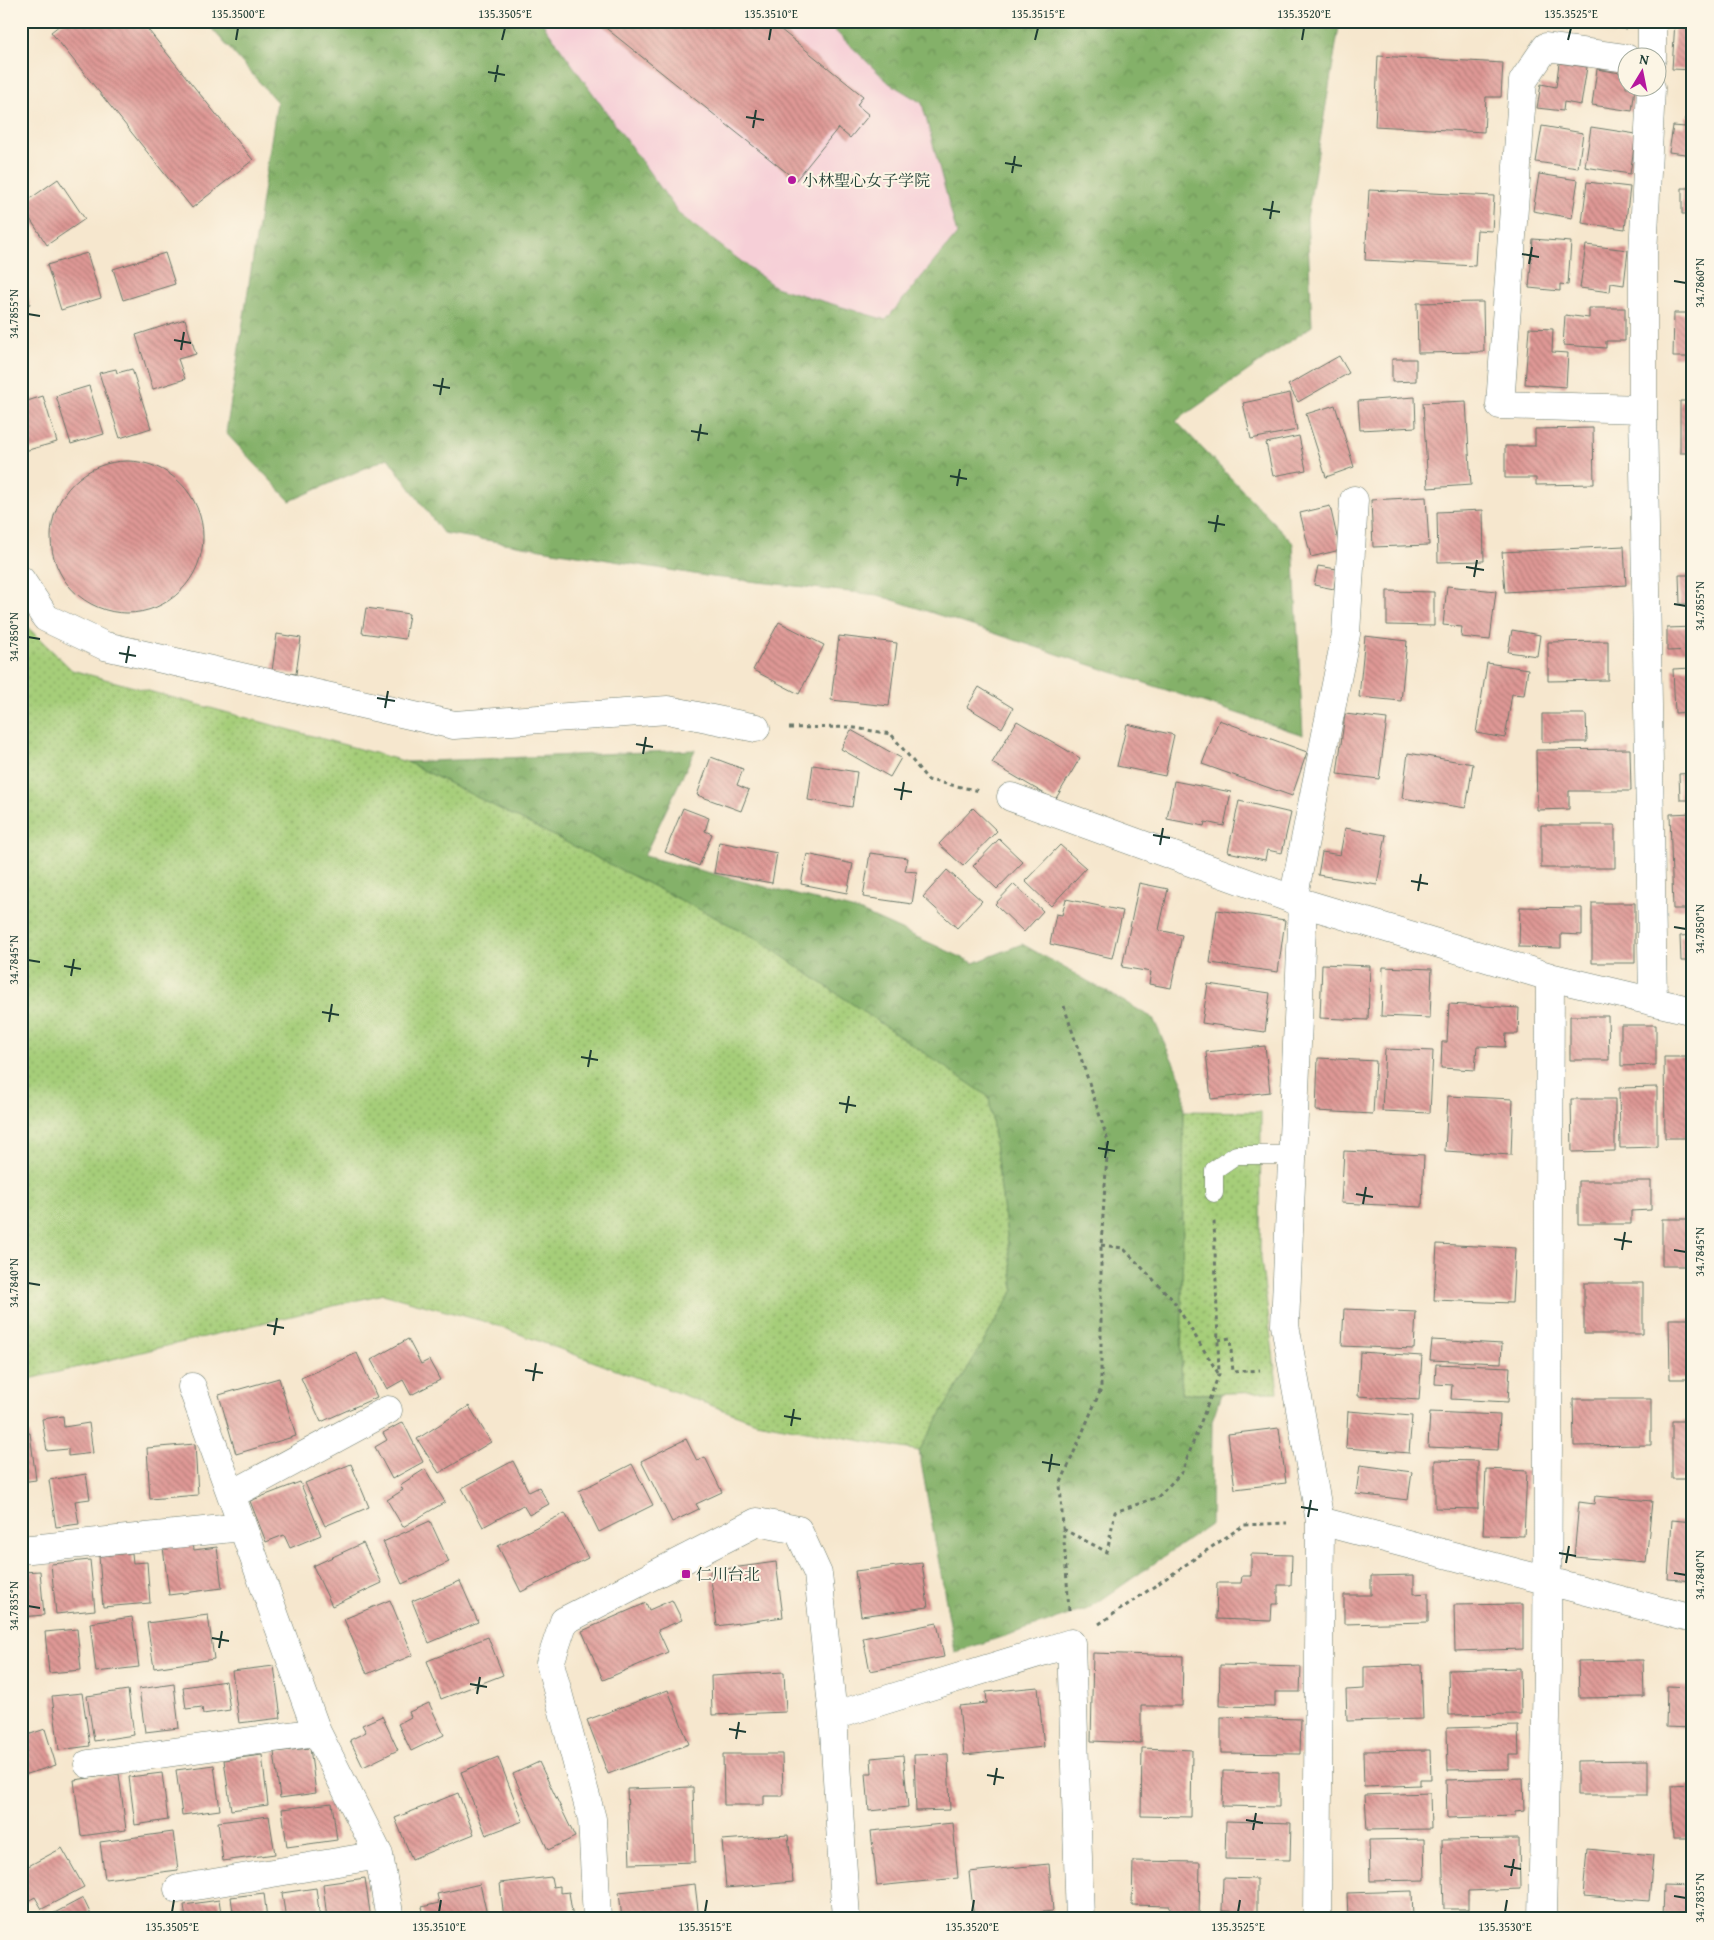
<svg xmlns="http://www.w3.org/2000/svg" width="1714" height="1940" font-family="'Gentium Book Plus','Noto Serif JP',serif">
  <defs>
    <pattern id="grass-dots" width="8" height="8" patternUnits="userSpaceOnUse" patternTransform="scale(1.25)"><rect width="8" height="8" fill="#a6ce79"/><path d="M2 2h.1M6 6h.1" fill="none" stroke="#87a864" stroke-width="1.8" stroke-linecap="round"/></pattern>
    <pattern id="forest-crowns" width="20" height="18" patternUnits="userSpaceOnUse" patternTransform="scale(1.25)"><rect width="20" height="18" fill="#84b169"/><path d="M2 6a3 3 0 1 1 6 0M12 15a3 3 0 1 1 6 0" fill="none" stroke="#6b9157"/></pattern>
    <pattern id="building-back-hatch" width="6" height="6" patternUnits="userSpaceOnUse" patternTransform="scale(1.25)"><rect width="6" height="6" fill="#df9895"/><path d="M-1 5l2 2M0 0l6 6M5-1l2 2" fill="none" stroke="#b47d7a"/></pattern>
  </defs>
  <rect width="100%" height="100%" fill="#fcf5e5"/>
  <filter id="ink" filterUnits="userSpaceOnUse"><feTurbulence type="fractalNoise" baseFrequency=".02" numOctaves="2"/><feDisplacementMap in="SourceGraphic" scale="10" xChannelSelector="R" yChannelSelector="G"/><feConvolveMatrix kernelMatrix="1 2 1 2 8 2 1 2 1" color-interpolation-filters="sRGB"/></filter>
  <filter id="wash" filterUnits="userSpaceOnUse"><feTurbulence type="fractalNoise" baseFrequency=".0096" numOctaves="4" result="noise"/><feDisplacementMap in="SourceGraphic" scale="20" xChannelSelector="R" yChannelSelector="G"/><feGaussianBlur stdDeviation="1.12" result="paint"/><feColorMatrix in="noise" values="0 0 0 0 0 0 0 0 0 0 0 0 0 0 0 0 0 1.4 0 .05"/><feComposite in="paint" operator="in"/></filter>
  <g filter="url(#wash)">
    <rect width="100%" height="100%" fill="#f6e7ce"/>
    <path fill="#f6cfd7" d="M415,21H993L1004,87L922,382L765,350Z"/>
    <path fill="url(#grass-dots)" stroke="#628656" d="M21,621L72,670L407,762L754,937L989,1097L1014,1290L919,1451L756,1422L490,1323L383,1294L21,1381Z
      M1184,1111L1261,1112L1260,1251L1278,1392L1181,1394Z"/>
    <path fill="url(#forest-crowns)" stroke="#52774e" d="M205,21H541L680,215L775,287L886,320L957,234L922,103L889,83L825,21H1340L1307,218L1312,326L1176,421L1293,543L1303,735L878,595L712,577L443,533L388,458L290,501L226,433L277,102Z
      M695,750L644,856L859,911L974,963L1022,944L1153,1018L1184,1086L1181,1394H1221L1212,1421L1211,1524L1088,1609L955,1652L919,1451L1014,1290L989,1097L754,937L407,762Z"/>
    <g id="blocks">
      <path fill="url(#building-back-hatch)" d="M65,21H141L253,160L192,208L51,32Z
        M597,21H770L863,96L857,105L869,115L850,138L838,128L796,180Z
        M1520,21H1563L1562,28L1520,24Z
        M1576,21H1626V29L1576,24Z
        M1675,21H1693V70L1672,69Z
        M1378,56L1503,63L1501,97H1486L1484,132L1375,126Z
        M1559,63L1587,67L1581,105L1564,102L1563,111L1537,108L1541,84L1556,87Z
        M1597,69L1626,74V88H1635L1632,111L1592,105Z
        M1686,116L1693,117V155L1669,152L1673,126L1685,127Z
        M1542,126L1583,133L1578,168L1536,162Z
        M1591,127L1636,134L1630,174L1585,167Z
        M1539,174L1578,180L1572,218L1533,211Z
        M58,179L85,219L47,245L21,205Z
        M1587,182L1630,187L1625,229L1582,223Z
        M1682,188H1693V214H1682Z
        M1369,190L1494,196L1492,231L1477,230L1475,266L1365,260Z
        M1533,239L1571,242L1568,285L1560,284V291L1529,288Z
        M1586,245L1628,250L1624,285L1611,283L1610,292L1580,288Z
        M87,253L101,298L61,310L47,265Z
        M165,253L175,284L123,300L113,269Z
        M21,275L30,304L21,307Z
        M1483,302L1484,352L1418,353L1417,303Z
        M1589,308H1625V341H1606V348L1563,345L1565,315L1589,318Z
        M1674,313H1693V357H1673Z
        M185,319L196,354L178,359L185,379L153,389L136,335Z
        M1529,328L1553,329L1552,352L1568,353L1566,387L1525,384Z
        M1339,356L1349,373L1298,402L1288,385Z
        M1392,359H1416V381L1392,382Z
        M116,369L117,373L132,369L151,428L120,438L99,373Z
        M89,386L104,434L71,444L56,396Z
        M1290,393L1297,430L1251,439L1243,403Z
        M43,396L57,442L21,452V403Z
        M1415,397L1416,427L1360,430L1358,401Z
        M1466,401L1471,485L1428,488L1423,403Z
        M1680,401H1693V453H1680Z
        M1335,405L1354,467L1326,477L1306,414Z
        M1593,428L1594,484L1536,485V478H1505V446H1535V429Z
        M1299,436L1306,470L1273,476L1266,443Z
        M51 537a76 76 0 1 1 152 0a76 76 0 1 1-152 0Z
        M1426,497L1429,545L1373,547L1371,500Z
        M1330,506L1340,550L1311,557L1300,513Z
        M1483,510L1484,561L1438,562L1437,512Z
        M1624,546L1626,585L1505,592L1502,552Z
        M1318,566L1337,569L1334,589L1314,585Z
        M1679,575H1693V604H1680Z
        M1447,586L1496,591L1490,640L1461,637L1462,627L1443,625Z
        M1387,591L1434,592V626L1387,625Z
        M366,608L409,614L405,639L362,633Z
        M779,622L824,645L799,694L753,670Z
        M1693,627V650L1667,651V628Z
        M1512,630L1540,635L1537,656L1508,652Z
        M277,634L301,638L296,674L272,671Z
        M839,636L897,643L889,706L831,700Z
        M1365,636L1407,641L1401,701L1359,697Z
        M1608,641V680L1548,681V642Z
        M1487,663L1528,669L1524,695L1512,694L1505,738L1476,733Z
        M1693,668V712L1675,713L1673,669Z
        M979,687L1013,708L1002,728L967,707Z
        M1345,714L1387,719L1379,779L1337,774Z
        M1542,714H1586L1587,742H1542Z
        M1219,720L1307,752L1292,796L1202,764Z
        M1017,721L1080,758L1055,800L992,763Z
        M1127,724L1174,735L1165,776L1117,766Z
        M851,730L901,758L890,777L841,749Z
        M1630,749L1631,791H1569V809L1537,810L1536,750Z
        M1408,753L1473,764L1466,808L1402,798Z
        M711,757L743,769L737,785L749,790L741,811L697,795Z
        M813,765L857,772L852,807L808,800Z
        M1693,773V800H1680L1679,774Z
        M1174,781L1231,792L1224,826L1205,822L1204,826L1167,819Z
        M1239,801L1291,813L1282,853L1267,850L1265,860L1228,852Z
        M683,808L709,818L705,831L712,834L699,866L665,852Z
        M973,808L997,831L963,866L939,844Z
        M1693,813V909H1673L1670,814Z
        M1541,825H1615V868H1541Z
        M1345,828L1386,835L1377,885L1318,875L1322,852L1340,855Z
        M999,839L1023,862L997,889L973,866Z
        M719,842L777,853L772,883L714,873Z
        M1060,845L1086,868L1051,906L1025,881Z
        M870,853L908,858L905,871L917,872L912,904L863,897Z
        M807,854L853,864L847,893L801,884Z
        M947,870L982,901L957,928L923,897Z
        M1139,883L1168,889L1159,930L1182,935L1171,988L1149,984L1151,972L1122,967Z
        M1014,884L1043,911L1024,932L995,904Z
        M1066,899L1123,911L1112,958L1050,944L1056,914L1062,915Z
        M1592,903H1635V963H1592Z
        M1520,907L1582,908V935L1561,934V948L1519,947Z
        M1217,910L1285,920L1278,972L1210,963Z
        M1693,935V961H1681L1680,936Z
        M1322,964L1370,966L1368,1020L1320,1018Z
        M1383,967L1432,969L1430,1018L1381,1016Z
        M1208,984L1270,993L1265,1032L1202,1023Z
        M1449,1004L1519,1008L1518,1034H1506L1505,1047L1477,1046L1475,1070L1441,1068L1442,1042H1447Z
        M1570,1016H1608L1609,1060H1570Z
        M1621,1025H1656V1065L1621,1066Z
        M1265,1046L1270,1092L1211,1099L1206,1052Z
        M1385,1049L1433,1051L1430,1113L1382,1111Z
        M1664,1057H1693V1138H1665Z
        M1318,1058L1376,1061L1373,1114L1316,1111Z
        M1657,1087V1147L1620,1148L1619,1088Z
        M1448,1096L1513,1099L1511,1155L1445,1151Z
        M1571,1099H1615V1151L1572,1152Z
        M1344,1151L1424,1155L1422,1207L1341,1203Z
        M1578,1181H1651V1210L1631,1211V1224H1578Z
        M1662,1219H1693V1266H1662Z
        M1437,1244L1515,1248L1512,1303L1434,1300Z
        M1584,1283H1643V1334H1584Z
        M1344,1309L1416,1312L1414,1349L1342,1346Z
        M1669,1319H1693V1379H1670Z
        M408,1339L421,1364L429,1360L440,1380L411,1395L403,1380L387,1389L371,1360Z
        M1432,1340L1502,1344L1501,1363L1430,1360Z
        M1360,1352L1422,1356L1419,1400L1358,1396Z
        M357,1353L377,1397L321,1422L301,1378Z
        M1436,1364L1510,1367L1508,1402L1451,1399L1452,1385L1435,1384Z
        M279,1378L296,1436L236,1454L219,1395Z
        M1573,1399H1651V1445L1574,1446Z
        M469,1406L491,1442L439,1473L417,1439Z
        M1348,1411L1412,1416L1409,1453L1346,1448Z
        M1430,1412L1500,1415L1498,1450L1428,1447Z
        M63,1416L64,1427L89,1423L93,1453L68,1456V1449L47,1451L42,1419Z
        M1672,1421H1693V1479H1672Z
        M403,1422L423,1462L392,1479L375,1447L387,1440L383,1433Z
        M1279,1428L1286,1483L1235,1489L1228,1434Z
        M30,1433L36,1480L21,1482V1434Z
        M686,1439L697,1461L705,1457L722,1492L696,1504L699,1509L672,1522L641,1461Z
        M195,1444L198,1495L150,1499L147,1448Z
        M1435,1460L1478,1461V1509L1435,1508Z
        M513,1461L529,1492L539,1487L549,1504L529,1515L523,1505L483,1527L462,1488Z
        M351,1464L369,1507L325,1526L305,1483Z
        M632,1464L653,1505L599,1532L579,1491Z
        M1360,1465L1412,1472L1408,1500L1356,1494Z
        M425,1469L445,1502L403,1527L387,1500L403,1490L400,1485Z
        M1486,1469L1527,1471L1524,1536L1483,1535Z
        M86,1474L90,1499L75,1501L79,1524L56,1527L49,1480Z
        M300,1482L321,1535L290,1548L284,1535L266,1542L250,1501Z
        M1595,1496L1652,1501L1646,1563L1574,1557L1579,1502L1594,1504Z
        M565,1513L588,1558L521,1592L498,1546Z
        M1672,1520L1693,1522V1581L1668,1579Z
        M430,1521L449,1562L402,1584L383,1542Z
        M192,1536L194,1550L217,1547L222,1588L169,1595L162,1539Z
        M363,1543L382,1583L332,1606L313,1566Z
        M132,1553L133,1563L147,1562L150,1603L103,1607L99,1556Z
        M1251,1554L1292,1555L1291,1585H1278V1604H1272L1271,1621L1216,1619L1217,1583H1241L1242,1576H1251Z
        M90,1560L95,1610L56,1614L51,1564Z
        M776,1562L783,1617L717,1626L710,1571Z
        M922,1563L928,1607L861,1616L855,1571Z
        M40,1571L44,1615L21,1617V1572Z
        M1414,1575V1594L1428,1593V1622L1344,1624V1595H1371V1576Z
        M460,1581L478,1622L429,1643L412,1601Z
        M390,1600L413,1655L367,1674L344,1619Z
        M672,1600L682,1620L658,1630L668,1652L603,1680L582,1631L646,1603L649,1610Z
        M1523,1604V1649L1455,1651L1454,1605Z
        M208,1615L214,1659L154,1668L147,1623Z
        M132,1617L139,1667L96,1672L90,1623Z
        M937,1623L944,1657L870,1671L863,1638Z
        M77,1629L81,1670L49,1673L45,1632Z
        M488,1637L503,1675L441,1699L427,1661Z
        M1093,1653L1183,1656L1182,1706H1141V1743L1091,1741Z
        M1643,1660L1644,1697L1579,1698L1578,1661Z
        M1220,1665L1301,1667L1300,1692H1275V1707L1219,1706Z
        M1421,1665L1423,1719L1347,1721L1346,1690L1364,1689V1667Z
        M274,1666L281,1718L239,1723L232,1671Z
        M1520,1668L1521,1714L1449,1715L1448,1670Z
        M784,1672L786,1712L712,1715L711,1676Z
        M226,1681L230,1710L203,1714L202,1707L186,1709L183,1687Z
        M174,1684L179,1728L145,1732L139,1689Z
        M1667,1686L1693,1687V1728L1666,1727Z
        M1038,1687L1044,1747L964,1755L959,1706L987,1703L986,1692Z
        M128,1690L134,1735L94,1741L87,1696Z
        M668,1690L689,1744L608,1774L587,1720Z
        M82,1693L90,1746L59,1750L52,1696Z
        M429,1703L444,1735L411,1751L398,1724L411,1717L409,1712Z
        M382,1716L398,1750L363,1767L350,1740L366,1732L362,1725Z
        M1221,1717L1301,1719L1300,1754L1221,1753Z
        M1518,1726L1519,1755H1509V1769L1448,1770L1447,1728Z
        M45,1729L56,1765L21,1776V1754L27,1752L22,1737Z
        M310,1748L316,1793L280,1798L274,1752Z
        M1142,1748L1192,1750L1191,1817L1141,1816Z
        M1430,1750L1431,1779H1420V1785L1364,1787L1363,1751Z
        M723,1754H782L783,1796H764V1805H724Z
        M948,1754L950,1810L916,1811L914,1755Z
        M262,1755L268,1805L231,1810L224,1760Z
        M903,1755L908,1807L869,1811L866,1773H872L871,1758Z
        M498,1757L523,1821L486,1835L461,1772Z
        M1648,1760V1795H1577V1761Z
        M539,1762L575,1837L548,1850L513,1774Z
        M214,1765L220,1810L182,1815L176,1770Z
        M1223,1771L1279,1772V1807L1222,1806Z
        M162,1773L168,1820L135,1825L129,1777Z
        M119,1774L126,1830L81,1836L74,1780Z
        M1523,1778L1524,1811L1515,1812V1816L1447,1818L1446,1780Z
        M1693,1785V1838H1673L1671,1786Z
        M693,1787L695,1862L630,1864L627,1789Z
        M458,1793L474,1834L412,1859L395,1818Z
        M1430,1793L1431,1829L1367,1830L1365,1795Z
        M332,1803L337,1840L287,1847L282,1809Z
        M269,1816L275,1854L223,1861L218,1822Z
        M1226,1821L1291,1823L1290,1860L1225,1859Z
        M953,1823L958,1878L877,1886L871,1831Z
        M173,1832L178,1870L105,1879L100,1842Z
        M788,1835L793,1882L726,1888L722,1840Z
        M1424,1839L1425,1880L1370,1881L1369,1840Z
        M1519,1839L1520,1889L1468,1891V1909H1444L1442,1840Z
        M62,1848L84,1887L42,1909L35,1897L21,1905V1870Z
        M1587,1849L1653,1855L1649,1901L1583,1896Z
        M1133,1861L1200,1862L1199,1919H1169L1170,1906L1132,1905Z
        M1049,1864L1053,1911L974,1919L969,1872Z
        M551,1877L553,1887L560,1886V1893L569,1892L573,1919H504L500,1883Z
        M365,1878L371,1919H327L323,1884Z
        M1223,1878L1257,1879V1912L1222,1911Z
        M480,1884L488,1919H425L422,1907L439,1903L437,1894Z
        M695,1884L699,1919H622L619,1892Z
        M1664,1885L1693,1886V1919H1663Z
        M316,1888L320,1919H286L282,1893Z
        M1412,1891L1413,1919H1348L1347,1893Z
        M264,1893L267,1919H234L231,1897Z
        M83,1898L93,1919H43Z
        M219,1900L222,1919H186L184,1905Z
        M794,1912L795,1919H739V1917Z"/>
    </g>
  </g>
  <g filter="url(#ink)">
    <use href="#blocks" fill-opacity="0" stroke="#6a786a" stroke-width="1"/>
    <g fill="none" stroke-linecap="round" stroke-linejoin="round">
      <defs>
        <path id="lane" d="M1214,1193V1170L1236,1155H1292"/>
        <path id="street" d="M1626,58L1546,47L1523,81L1500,405L1643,409
          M1652,58V21
          M1651,88L1643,255V409L1653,1001
          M21,580L46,618L105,646L454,725L668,710L756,728
          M1011,797L1303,903L1550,977L1693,1011
          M1293,900L1346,634L1354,500
          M1303,903L1285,1325L1320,1521L1317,1919
          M192,1387L317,1732L379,1855L390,1919
          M231,1495L388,1410
          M1320,1521L1693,1619
          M21,1550L242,1527
          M833,1716L1071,1643L1080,1919
          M88,1764L317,1732
          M178,1889L379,1855
          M597,1919L592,1819L550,1663L564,1621L757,1522L798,1530L818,1574L833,1716L846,1919
          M1542,1919L1547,1668L1550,977"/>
      </defs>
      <use href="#lane" stroke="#6a786a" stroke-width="19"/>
      <use href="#street" stroke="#6a786a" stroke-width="29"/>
      <path stroke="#6a786a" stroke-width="3" stroke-dasharray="4 4" stroke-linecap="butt" d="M789,728L849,727L891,734L928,780L980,791
        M1064,1006L1108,1141L1101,1245V1389L1060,1485L1069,1610
        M1101,1245L1123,1248L1173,1300L1218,1373
        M1218,1340L1230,1338L1233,1372L1260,1370
        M1063,1529L1107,1552L1115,1512L1158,1497L1182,1472L1219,1374L1214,1220
        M1099,1624L1244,1525L1287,1523"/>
      <use href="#lane" stroke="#fff" stroke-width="18"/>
      <use href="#street" stroke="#fff" stroke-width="28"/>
    </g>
  </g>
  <path fill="none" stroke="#1f3d34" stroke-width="2" d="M236,40L238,28M502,40L505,28M769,40L771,28M1035,40L1038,28M1302,40L1304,28M1568,40L1571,28M488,72L505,75M495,82L498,65M746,117L764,120M753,128L756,110M1005,163L1022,166M1012,173L1015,156M1263,209L1280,212M1270,219L1273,201M1522,254L1539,257M1529,264L1532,247M1674,281L1686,283M28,314L40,316M174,340L191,343M181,350L184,332M433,385L450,388M440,395L443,378M691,431L708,434M698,441L701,424M950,476L967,479M957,486L960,469M1208,522L1225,525M1215,532L1218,515M1466,567L1484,570M1474,577L1477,560M1674,604L1686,606M28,637L40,639M119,653L136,656M126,663L129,646M377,698L395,701M385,708L388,691M636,744L653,747M643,754L646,737M894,789L912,792M901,800L904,782M1153,835L1170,838M1160,845L1163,828M1411,881L1428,884M1418,891L1421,874M1674,927L1686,929M28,960L40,962M64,966L81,969M71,976L74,959M322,1012L339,1015M329,1022L332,1004M581,1057L598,1060M588,1067L591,1050M839,1103L856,1106M846,1113L849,1096M1098,1148L1115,1151M1105,1158L1108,1141M1356,1194L1373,1197M1363,1204L1366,1187M1614,1239L1632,1242M1622,1250L1625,1232M1674,1250L1686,1252M28,1283L40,1285M267,1325L284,1328M274,1335L277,1318M525,1370L543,1373M533,1381L536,1363M784,1416L801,1419M791,1426L794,1409M1042,1462L1060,1465M1049,1472L1052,1454M1301,1507L1318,1510M1308,1517L1311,1500M1559,1553L1576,1556M1566,1563L1569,1546M1674,1573L1686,1575M28,1606L40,1608M212,1638L229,1641M219,1648L222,1631M470,1684L487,1687M477,1694L480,1677M729,1729L746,1732M736,1739L739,1722M987,1775L1004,1778M994,1785L997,1768M1246,1820L1263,1823M1253,1830L1256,1813M1504,1866L1521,1869M1511,1876L1514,1859M1674,1896L1686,1898M172,1912L174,1900M439,1912L441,1900M705,1912L707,1900M972,1912L974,1900M1238,1912L1240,1900M1505,1912L1507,1900"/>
  <g fill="#b5179e" stroke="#fcf5e5" stroke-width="2">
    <circle cx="792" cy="180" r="5"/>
    <rect x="681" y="1569" width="10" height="10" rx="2.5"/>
  </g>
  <g text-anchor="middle" stroke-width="4" stroke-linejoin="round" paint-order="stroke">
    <g font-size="16" fill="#1f3d34" stroke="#fcf5e5" text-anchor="start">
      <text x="802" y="186">小林聖心女子学院</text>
      <text x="696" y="1580">仁川台北</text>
    </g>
  </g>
  <rect width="1714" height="1940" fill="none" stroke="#fcf5e5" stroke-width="55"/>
  <g transform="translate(1642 72) rotate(10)"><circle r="24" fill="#fcf5e5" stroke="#a4ab9e"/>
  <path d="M0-4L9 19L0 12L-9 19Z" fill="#b5179e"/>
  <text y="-8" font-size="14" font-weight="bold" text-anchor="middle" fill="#1f3d34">N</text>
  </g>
  <rect x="28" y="28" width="1658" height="1884" fill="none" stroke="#1f3d34" stroke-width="2"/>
  <g font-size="12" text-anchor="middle" fill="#1f3d34">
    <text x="238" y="18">135.3500°E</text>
    <text x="505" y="18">135.3505°E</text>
    <text x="771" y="18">135.3510°E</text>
    <text x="1038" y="18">135.3515°E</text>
    <text x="1304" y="18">135.3520°E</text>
    <text x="1571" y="18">135.3525°E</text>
    <text transform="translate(1700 283) rotate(-90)" y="4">34.7860°N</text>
    <text transform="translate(14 314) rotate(-90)" y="4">34.7855°N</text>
    <text transform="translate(1700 606) rotate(-90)" y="4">34.7855°N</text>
    <text transform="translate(14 637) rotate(-90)" y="4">34.7850°N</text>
    <text transform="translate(1700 929) rotate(-90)" y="4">34.7850°N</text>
    <text transform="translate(14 960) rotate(-90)" y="4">34.7845°N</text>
    <text transform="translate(1700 1252) rotate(-90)" y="4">34.7845°N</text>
    <text transform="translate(14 1283) rotate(-90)" y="4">34.7840°N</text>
    <text transform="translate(1700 1575) rotate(-90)" y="4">34.7840°N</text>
    <text transform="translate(14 1606) rotate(-90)" y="4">34.7835°N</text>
    <text transform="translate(1700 1898) rotate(-90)" y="4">34.7835°N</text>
    <text x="172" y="1931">135.3505°E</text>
    <text x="439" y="1931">135.3510°E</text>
    <text x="705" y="1931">135.3515°E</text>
    <text x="972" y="1931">135.3520°E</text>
    <text x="1238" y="1931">135.3525°E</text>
    <text x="1505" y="1931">135.3530°E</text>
  </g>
</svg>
